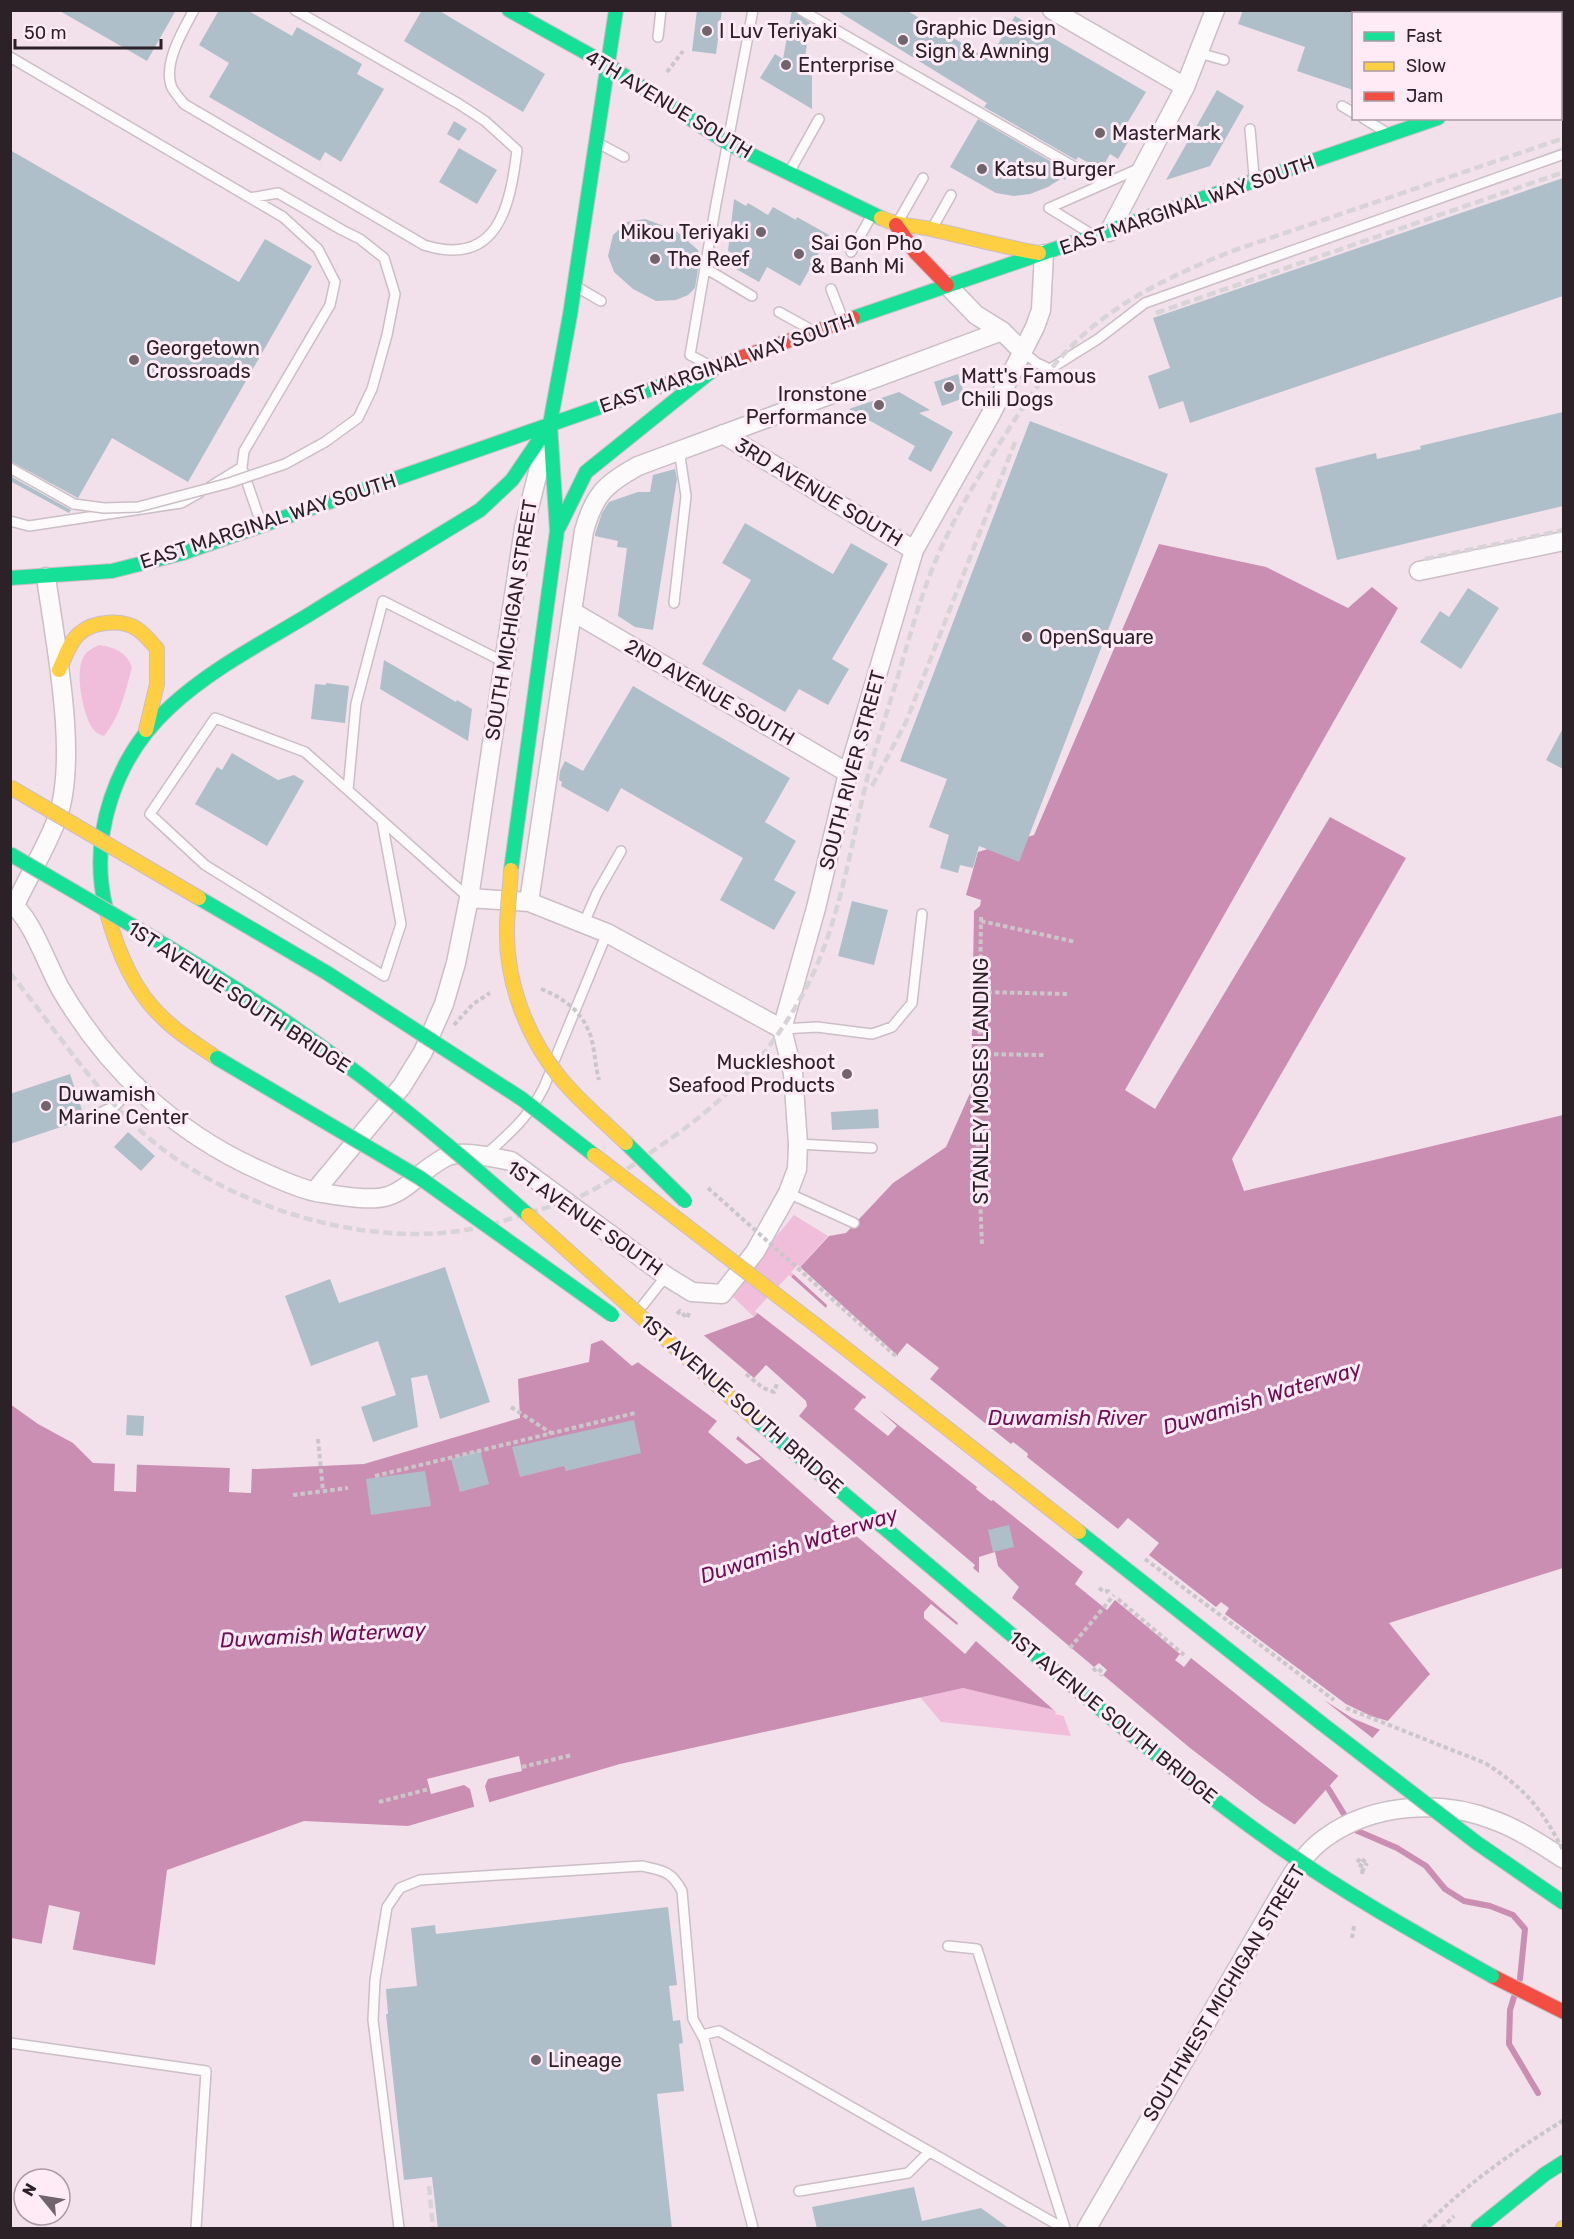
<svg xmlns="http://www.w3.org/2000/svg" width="1574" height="2239" font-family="Rubik,sans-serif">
  <rect width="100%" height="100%" fill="#f2e1ea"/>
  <path fill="#f0bedb" d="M99,645C115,647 126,652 132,667C126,690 120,717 104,736C99,734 96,733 93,729C83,715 74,671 84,656C87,651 93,648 99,645Z
    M794,1215L828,1236L754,1317L729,1293Z
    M963,1688L1062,1712L1071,1736L941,1722L920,1697Z"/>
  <path fill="#cb8eb3" d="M1159,544L1266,567L1348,608L1372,587L1398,608L1125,1090L1155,1109L1330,817L1406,858L1232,1159L1244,1191L1563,1115V1568L1389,1623L1430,1674L1270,1852L1091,1719L963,1688L620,1764L408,1826L304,1821L167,1870L155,1965L11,1938L10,1404L38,1424L73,1443L93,1463L257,1469L364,1464L520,1418L518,1379L589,1362L591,1344L602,1340L632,1366L648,1356L754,1317L829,1236L846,1233L893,1183L946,1147L971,1091L974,911L980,906L981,900L966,895L978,852L1034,835Z"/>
  <path fill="#f2e1ea" d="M798,1265L898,1356V1354L907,1343L939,1368L930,1379L1011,1444L1013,1442L1026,1452L1028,1454L1027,1457L1118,1529L1128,1518L1159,1543L1149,1555L1216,1607L1221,1602L1229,1608L1225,1614L1346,1704L1371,1716L1391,1722L1383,1731L1352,1718L1324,1700L1375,1740L1341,1778L1191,1658L1184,1667L1175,1660L1180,1654L1115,1600L1107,1610L1075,1584L1083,1572L993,1500L991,1501L976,1489L977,1487L878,1409L897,1426L888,1436L854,1409L863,1398L865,1399L866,1397L755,1311L789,1275L826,1308L827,1305L791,1272Z
    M701,1333L754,1378L766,1365L806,1401L807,1406L799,1416L975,1565L973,1568L979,1573V1557L995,1552L998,1566L1019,1587L1012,1598L1094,1667L1099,1663L1107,1670L1103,1675L1190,1748L1262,1803L1297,1826L1272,1854L1269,1855L1089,1722L1055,1714L1056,1712L976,1641L965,1654L924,1618V1612L931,1604L957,1625L958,1623L854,1534L851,1536L738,1436L736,1439L761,1459L746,1464L708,1432L717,1421L635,1360L647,1353Z
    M115,1461L137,1462L136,1492L114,1491Z
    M230,1465L252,1466L251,1493L229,1492Z
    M519,1756L522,1771L488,1779L485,1786L490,1805L475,1810L470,1789L464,1785L431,1794L427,1779Z
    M49,1905L80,1912L72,1953L41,1947Z"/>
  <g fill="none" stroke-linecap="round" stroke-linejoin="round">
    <path stroke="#cb8eb3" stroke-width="6" d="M1328,1788L1353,1829L1397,1848L1426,1866L1445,1889L1464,1901L1490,1906L1513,1915L1525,1929L1520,1979
      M1514,1997L1510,2010L1509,2044L1538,2093"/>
  </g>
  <path fill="#afbfca" d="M58,10H176L147,61Z
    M219,10H247L292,36L297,27L362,64L357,74L384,89L341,162L325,152L320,161L209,97L229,63L199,45Z
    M422,10H438L545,74L523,112L404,41Z
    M697,10H722L716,54L692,51Z
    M792,10L810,23L803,71L812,76V109L760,78L775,54L783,59Z
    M836,10H906L989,59L1015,16L1146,92L1123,130L1132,135L1118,159L1110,154L1101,170L1078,157L1076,160L984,107L987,103Z
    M1243,10H1353V90L1297,71L1305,47L1238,24Z
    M1217,90L1244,106L1210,166L1166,180Z
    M978,119L1069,172L1065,180L1062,178L1048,187L1030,194L1014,196L996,193L950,167Z
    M454,121L467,129L459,141L447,134Z
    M459,148L497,170L477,204L439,182Z
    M10,150L239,282L265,239L312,266L188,482L112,438L78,498L10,461Z
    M1563,178V296L1190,423L1183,401L1159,409L1148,376L1170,368L1153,318Z
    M734,199L746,206L748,203L768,215L773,207L796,220L797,217L829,235L800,286L767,267L759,282L736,269L742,258L728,251Z
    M645,219L675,230L698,250L700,257L695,288L688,295L676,300L656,301L633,289L614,272L608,256L613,235L627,222Z
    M958,374L964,393L959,394L961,399L942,406L934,382Z
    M899,392L930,410L919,413L953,432L931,472L908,459L915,446L849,409Z
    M1563,412V506L1337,560L1315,468L1376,453L1377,459L1421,449L1420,446Z
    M1030,421L1168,474L1019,862L979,846L973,868L960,865L958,873L940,868L949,835L929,827L947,779L900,761Z
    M675,469L677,479L653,630L635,627L618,616L627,548L617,547L618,541L595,536V534L602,513L609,502L638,492H650L653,475Z
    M10,476L71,510L69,513L10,481Z
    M745,523L833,574L851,543L888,564L832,659L849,669L828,705L799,689L785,712L702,664L751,580L722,563Z
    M1468,588L1499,608L1461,669L1420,642L1440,611L1449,617Z
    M384,660L456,702L457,700L472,709L468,741L380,689Z
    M326,683L349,686L345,723L311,719L315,684L326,685Z
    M633,686L790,778L765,822L796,841L774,880L796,892L774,930L720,900L743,858L621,788L608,812L561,786L562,782L559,780L560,771L565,761L583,771Z
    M1563,728V769L1546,760Z
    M232,753L278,780L294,775L304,781L267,846L195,804L217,767L222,770Z
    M852,901L888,910L874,965L838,956Z
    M70,1074L85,1119L10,1144V1094Z
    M878,1109L879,1128L832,1130L831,1112Z
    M128,1132L155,1156L141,1171L114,1147Z
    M445,1267L490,1402L440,1419L427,1375L411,1378L418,1427L373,1442L361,1407L396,1395L378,1341L311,1366L285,1296L330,1279L339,1303Z
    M127,1415L144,1416L143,1436L126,1435Z
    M634,1420L641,1453L566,1471L564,1466L520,1477L512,1447Z
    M480,1450L489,1484L460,1492L451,1459Z
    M425,1471L431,1506L371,1515L366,1479Z
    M1009,1525L1014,1547L993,1552L988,1530Z
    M668,1907L677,1985L669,1986L673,2021L680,2020L683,2043L679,2044L684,2091L657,2094L672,2229H438L432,2177L404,2180L386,2014H388L386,1989L417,1986L411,1928L435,1925L436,1934Z
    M914,2187L922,2221L981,2208L1010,2229H817L812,2207Z"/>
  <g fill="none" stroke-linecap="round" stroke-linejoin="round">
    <defs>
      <path id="lane" d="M194,10C183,30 162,65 172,88C175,93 180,99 184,104L424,245C497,268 510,208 517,150L485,121L459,104L295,10
        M801,10L1104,184
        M658,37L661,10
        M1199,53L1224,60
        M10,57L283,217L318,249L335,282L330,305L244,451L242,467L211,486
        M1342,106L1354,113
        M1363,118L1384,131
        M1250,129L1254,176
        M598,143L624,157
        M791,169L819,119
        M250,198L278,193L342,230
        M1049,208L1140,168
        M1049,208L1088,232
        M899,220L923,178
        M933,227L951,195
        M851,252L872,215
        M705,268L752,296
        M577,287L601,301
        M831,289L842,317
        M779,312L808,328
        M1023,352L1037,363L1050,369L1098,339L1145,303L1564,154
        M705,363L690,355L716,204L753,10
        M10,468L74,504
        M243,471L261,523
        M10,521L29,526L181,503L199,493
        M674,603L686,496L679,450
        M348,790L356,704L383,601L502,661
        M382,821L401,924L384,976L205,865L150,814L215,718L305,752L469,898
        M584,923L597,893L621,851
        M782,1029L817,1027L872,1034L892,1027L912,1003L922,914
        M555,1059L607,933
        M95,1115L115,1106L134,1086
        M798,1144L872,1148
        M484,1156C511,1133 537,1109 549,1075
        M788,1193L854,1223
        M643,1305L666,1276
        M948,1946L977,1949L1065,2228
        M702,2035L719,2031L1063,2228
        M10,2043L206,2071L196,2228
        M799,2191L908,2173L929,2152
        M399,2228L373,2020L375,1980L387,1907L400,1888L420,1880L642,1866C664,1871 671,1871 682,1891L693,2019L704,2039L753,2228"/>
      <path id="street" d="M1052,10L1185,87
        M1109,232L1185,87L1215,10
        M947,285L976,315L1002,331L1023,352
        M723,434L914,550
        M1419,571L1564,541
        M573,612L848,773
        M469,898L529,902L607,933L782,1029
        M529,902L584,531C594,495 605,484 638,466L1002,331
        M10,903C30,914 48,967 60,988C107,1069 175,1133 261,1171C278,1179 298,1188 316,1192C335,1195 370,1202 388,1196C401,1192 412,1182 422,1173C430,1167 439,1160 448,1156C463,1150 495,1158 511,1161L666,1276L692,1292L722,1294L755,1252L788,1193L797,1169L798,1144L793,1073L782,1029L816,908L848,773L914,550L991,414L1035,327L1041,310L1044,254
        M15,905C28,877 46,848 57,819C79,758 55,642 46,577
        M315,1191L402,1086L423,1052L444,1004L456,963L469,898L524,528L543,452
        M1087,2228L1280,1895C1292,1874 1305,1852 1325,1838C1373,1803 1441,1799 1496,1821C1520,1830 1542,1845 1564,1859"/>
      <path id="fast" d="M509,10L608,65L729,144L881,218
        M1560,77L1564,76
        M853,318L1438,118
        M550,424L570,315L616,10
        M559,527L586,472L714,369
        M10,578L112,571L183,553L666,384
        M511,870L557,531L550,424
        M106,909C88,837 115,757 170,707C211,669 262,643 310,614C366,579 423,545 480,510L512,480L550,424
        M756,1420L970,1600
        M1079,1532L1321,1723
        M1478,2228L1545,2174L1564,2162"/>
      <path id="slow" d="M881,218C900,227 915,225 935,230C970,238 1004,247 1039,253
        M59,670C65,658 69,642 80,633C94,621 122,619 137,629C145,634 151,642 157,649V684L146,730
        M106,909C116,947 132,989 161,1016C177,1033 198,1045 217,1058
        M817,1326L1079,1532
        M1563,2228H1564"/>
      <path id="jam" d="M896,225L916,253L947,285
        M666,384L853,318
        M1492,1976L1564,2012"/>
    </defs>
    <use href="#lane" stroke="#cbbec5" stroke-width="12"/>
    <use href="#street" stroke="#cbbec5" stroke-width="21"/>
    <use href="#fast" stroke="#cbbec5" stroke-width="16"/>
    <use href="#slow" stroke="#cbbec5" stroke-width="16"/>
    <use href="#jam" stroke="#cbbec5" stroke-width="16"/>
    <path stroke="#cbc6c9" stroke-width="4" stroke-dasharray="4.5 3" stroke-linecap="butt" d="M667,72L683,51
      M981,917L978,1145L982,1246
      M981,921L1076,942
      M980,992L1069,994
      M979,1054L1044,1055
      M677,1314L680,1311L687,1318L690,1311
      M511,1407L551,1433
      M318,1439L323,1491
      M375,1476L635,1413
      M293,1495L348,1488
      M1099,1588L1104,1592L1108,1591L1110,1593
      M1118,1599L1184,1655
      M1070,1648L1114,1595
      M522,1767L572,1755
      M379,1802L429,1789
      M1362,1874L1363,1867L1357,1863L1360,1858L1367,1863
      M1352,1938L1354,1926
      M1423,2228C1465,2185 1512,2152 1564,2120
      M1442,2228L1454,2216"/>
    <use href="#lane" stroke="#fdfafc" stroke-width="9"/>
    <use href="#street" stroke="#fdfafc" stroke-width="18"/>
    <use href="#fast" stroke="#16e098" stroke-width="14"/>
    <use href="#slow" stroke="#ffcf43" stroke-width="14"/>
    <use href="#jam" stroke="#f24e42" stroke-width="14"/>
    <path stroke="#d8d3d6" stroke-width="4.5" stroke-dasharray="9 4.5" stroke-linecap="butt" d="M1156,313L1564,172
      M1425,559L1564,530
      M872,786L906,722L1015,442
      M10,973C60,1034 101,1103 165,1151C247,1212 375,1249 477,1228C496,1224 514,1217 532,1212C546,1207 563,1204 577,1198C605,1185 632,1166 657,1148C721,1105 767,1060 804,992C840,925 850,848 868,775C878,739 890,703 901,666C913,625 925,581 944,542C961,505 983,469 1005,435C1032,392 1060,351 1101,320C1142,289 1187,269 1235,250L1564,138
      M429,2186L433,2228"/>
    <defs>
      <path id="lane-bridge" d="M74,504L104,508L138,507L229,483L285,464L325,442L358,418L372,389L387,335L395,294L384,258L360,239L342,230"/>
      <path id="fast-bridge" d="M10,854C102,908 194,960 282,1019C369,1078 450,1145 528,1215
        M199,898L327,973L522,1099L594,1155
        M217,1058L420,1178L612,1315
        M626,1143L685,1201
        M970,1600C1072,1685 1173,1773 1282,1849C1349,1896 1421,1936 1492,1976
        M1321,1723L1477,1843L1564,1903"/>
      <path id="slow-bridge" d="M10,787L199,898
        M511,870C510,890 507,910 507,930C506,981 526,1035 558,1075C577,1100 604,1121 626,1143
        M594,1155L817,1326
        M528,1215L756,1420"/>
    </defs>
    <use href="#lane-bridge" stroke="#cbbec5" stroke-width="12" stroke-linecap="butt"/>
    <use href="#fast-bridge" stroke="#cbbec5" stroke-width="16" stroke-linecap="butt"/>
    <use href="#slow-bridge" stroke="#cbbec5" stroke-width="16" stroke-linecap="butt"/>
    <path stroke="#cbc6c9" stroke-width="4" stroke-dasharray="4.5 3" stroke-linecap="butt" d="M541,989C564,998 583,1012 591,1037C595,1051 595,1066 599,1080
      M454,1025L473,1004L490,993
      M708,1188L898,1358
      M746,1374L763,1388L774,1392L777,1384
      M1145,1559L1334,1700
      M1093,1668L1095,1670L1097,1668L1102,1672L1101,1676
      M1346,1708L1485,1763C1526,1789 1542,1809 1564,1852
      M1362,1872L1367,1863"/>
    <use href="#lane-bridge" stroke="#fdfafc" stroke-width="9"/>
    <use href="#fast-bridge" stroke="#16e098" stroke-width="14"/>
    <use href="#slow-bridge" stroke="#ffcf43" stroke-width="14"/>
  </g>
  <g fill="#72646c" stroke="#ffebf6" stroke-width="2">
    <circle cx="707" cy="31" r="6"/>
    <circle cx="903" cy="40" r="6"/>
    <circle cx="786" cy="65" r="6"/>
    <circle cx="1100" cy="133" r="6"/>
    <circle cx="982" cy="169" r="6"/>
    <circle cx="761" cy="232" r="6"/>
    <circle cx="799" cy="254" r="6"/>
    <circle cx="655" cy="259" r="6"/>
    <circle cx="134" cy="360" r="6"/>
    <circle cx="949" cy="387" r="6"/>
    <circle cx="879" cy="405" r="6"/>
    <circle cx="1027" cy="637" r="6"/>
    <circle cx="847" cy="1074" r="6"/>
    <circle cx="46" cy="1106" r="6"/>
    <circle cx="536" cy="2060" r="6"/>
  </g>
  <g text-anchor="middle" stroke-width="6" stroke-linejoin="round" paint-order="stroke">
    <g font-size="20" fill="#2d2128" stroke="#ffebf6" text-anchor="start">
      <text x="915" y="35">Graphic Design<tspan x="915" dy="23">Sign &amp; Awning</tspan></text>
      <text x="719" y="38">I Luv Teriyaki</text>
      <text x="798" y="72">Enterprise</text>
      <text x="1112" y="140">MasterMark</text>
      <text x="994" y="176">Katsu Burger</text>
      <text x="749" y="239" text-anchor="end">Mikou Teriyaki</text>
      <text x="811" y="250">Sai Gon Pho<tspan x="811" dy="23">&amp; Banh Mi</tspan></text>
      <text x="667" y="266">The Reef</text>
      <text x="146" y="355">Georgetown<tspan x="146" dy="23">Crossroads</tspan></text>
      <text x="961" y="383">Matt's Famous<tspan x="961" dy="23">Chili Dogs</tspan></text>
      <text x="867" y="401" text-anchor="end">Ironstone<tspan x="867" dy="23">Performance</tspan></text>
      <text x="1039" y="644">OpenSquare</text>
      <text x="835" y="1069" text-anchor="end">Muckleshoot<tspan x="835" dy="23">Seafood Products</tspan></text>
      <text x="58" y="1101">Duwamish<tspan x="58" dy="23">Marine Center</tspan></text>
      <text x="548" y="2067">Lineage</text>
    </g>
    <g font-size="20" fill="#2d2128" stroke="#ffebf6">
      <text transform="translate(669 104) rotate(31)" y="7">4TH AVENUE SOUTH</text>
      <text transform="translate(1187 205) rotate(-19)" y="7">EAST MARGINAL WAY SOUTH</text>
      <text transform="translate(727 363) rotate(-19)" y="7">EAST MARGINAL WAY SOUTH</text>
      <text transform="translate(819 492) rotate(31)" y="7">3RD AVENUE SOUTH</text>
      <text transform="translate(268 521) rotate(-18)" y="7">EAST MARGINAL WAY SOUTH</text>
      <text transform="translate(511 620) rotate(-81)" y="7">SOUTH MICHIGAN STREET</text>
      <text transform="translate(710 692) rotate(30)" y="7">2ND AVENUE SOUTH</text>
      <text transform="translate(852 770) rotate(-75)" y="7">SOUTH RIVER STREET</text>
      <text transform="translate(239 997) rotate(33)" y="7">1ST AVENUE SOUTH BRIDGE</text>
      <text transform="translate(981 1081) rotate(-90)" y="7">STANLEY MOSES LANDING</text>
      <text transform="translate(585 1218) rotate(35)" y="7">1ST AVENUE SOUTH</text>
      <text transform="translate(742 1404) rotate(41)" y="7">1ST AVENUE SOUTH BRIDGE</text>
      <text transform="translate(1113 1717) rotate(39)" y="7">1ST AVENUE SOUTH BRIDGE</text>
      <text transform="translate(1224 1993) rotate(-59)" y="7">SOUTHWEST MICHIGAN STREET</text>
    </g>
    <g font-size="21" font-style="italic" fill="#700d52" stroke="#ffebf6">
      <text transform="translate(1262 1398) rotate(-17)" y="7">Duwamish Waterway</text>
      <text x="1067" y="1425">Duwamish River</text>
      <text transform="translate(799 1545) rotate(-18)" y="7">Duwamish Waterway</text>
      <text transform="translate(323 1635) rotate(-3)" y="7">Duwamish Waterway</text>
    </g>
  </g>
  <rect width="1574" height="2239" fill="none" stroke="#2d2128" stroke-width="24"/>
  <rect x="1352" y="12" width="210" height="108" fill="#ffebf6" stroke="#ab9aa4" stroke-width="1.5"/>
  <rect x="1364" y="32" width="30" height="9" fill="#16e098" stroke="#ab9aa4" stroke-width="1.5"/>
  <text x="1406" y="42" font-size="18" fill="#2d2128">Fast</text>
  <rect x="1364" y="62" width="30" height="9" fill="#ffcf43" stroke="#ab9aa4" stroke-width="1.5"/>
  <text x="1406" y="72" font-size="18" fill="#2d2128">Slow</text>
  <rect x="1364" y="92" width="30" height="9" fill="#f24e42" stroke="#ab9aa4" stroke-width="1.5"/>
  <text x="1406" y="102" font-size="18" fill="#2d2128">Jam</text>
  <g transform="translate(42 2197) rotate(300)"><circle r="28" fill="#ffebf6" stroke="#ab9aa4" stroke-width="1.5"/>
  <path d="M0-4.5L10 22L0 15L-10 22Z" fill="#72646c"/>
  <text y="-9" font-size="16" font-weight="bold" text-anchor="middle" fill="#2d2128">N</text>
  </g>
  <path d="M15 39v9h146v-9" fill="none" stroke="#2d2128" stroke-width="3"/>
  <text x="24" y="39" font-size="18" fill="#2d2128" stroke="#ffebf6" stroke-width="4.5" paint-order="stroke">50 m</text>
</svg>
